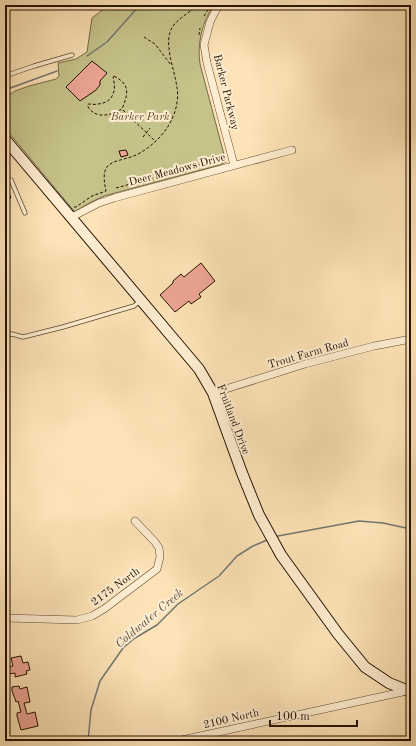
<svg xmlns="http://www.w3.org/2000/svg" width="416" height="746" font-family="'Old Standard TT',serif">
  <rect width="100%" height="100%" fill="#fde3b7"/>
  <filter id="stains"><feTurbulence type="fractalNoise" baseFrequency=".005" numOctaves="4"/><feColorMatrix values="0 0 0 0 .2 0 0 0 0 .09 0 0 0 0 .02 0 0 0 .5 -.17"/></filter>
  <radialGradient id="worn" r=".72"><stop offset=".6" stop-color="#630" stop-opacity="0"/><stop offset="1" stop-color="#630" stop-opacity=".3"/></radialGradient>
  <path fill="#c5c28a" stroke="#756a45" d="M109,5H214C202,22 197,43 200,64L226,162L220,165L104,196L89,203L76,211H74L5,128V98L15,91L29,86L56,79L59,76L58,63L76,59L87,52L92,18Z"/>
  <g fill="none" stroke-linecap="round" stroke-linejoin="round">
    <path stroke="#71776f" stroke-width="1.5" d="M87,56L107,42L140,5
      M5,90L57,71
      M278,536L359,521L383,523L406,528L411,526
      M88,741L91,710L100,681L123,648L135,638L157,625L178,604L219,576L237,556L253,546L267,540"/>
  </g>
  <path fill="#eda694" stroke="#251100" d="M92,61L107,73L100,81V85L96,90L80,101L66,87Z
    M126,150L128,155L121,157L119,151Z
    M5,181L11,198L5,200Z
    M201,263L215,281L199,294L201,297L191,304L189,301L175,312L160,295L173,283V281L181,274L184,277Z
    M21,656L23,663L28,662L30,670L26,671L27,674L15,677V673L9,674L7,667L13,666L11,658Z
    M19,686L20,689L27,687L30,702L24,703L27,714L35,712L38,726L21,730L17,716V713L21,712L18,701L16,702L12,691V687Z"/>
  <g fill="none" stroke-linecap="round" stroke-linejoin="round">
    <defs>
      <path id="lane" d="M5,76L34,66L72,55
        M5,178L11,180L25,213
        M5,336L12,334L23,337L63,327L134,306L140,301"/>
      <path id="street" d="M221,5L216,10L210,22L204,45L207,63L234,165
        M72,217L99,203L114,198L292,150
        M213,393L305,364L374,346L411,339
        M5,618L77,620L92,616L104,609L157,569L160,557L159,548L155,542L135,521
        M5,730L7,741
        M177,741L407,691"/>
      <path id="secondary" d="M5,139L199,369L213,393L242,473L259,515L281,555L338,634L365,667L389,683L411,692"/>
    </defs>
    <use href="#lane" stroke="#5b462e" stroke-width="5"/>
    <use href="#street" stroke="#5b462e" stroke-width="8"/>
    <use href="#secondary" stroke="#251100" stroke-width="12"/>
    <path stroke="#251100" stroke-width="1" stroke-dasharray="3 2" stroke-linecap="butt" d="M204,16L211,5
      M199,35L200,28
      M144,37L155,44L171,65
      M114,76C131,85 128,94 122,109C111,115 97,120 88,107V104C92,104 95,105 98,104C113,103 117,90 113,78Z
      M123,110L155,141
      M5,126L11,133
      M143,137L150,128
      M116,188L225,158
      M74,207H76L92,196L106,191C98,155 118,165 140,153C153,145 164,135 171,121C176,112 179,98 177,88C175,70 162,42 173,26C180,17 190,12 199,5"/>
    <use href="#lane" stroke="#feedd0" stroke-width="3.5"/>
    <use href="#street" stroke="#feedd0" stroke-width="7"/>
    <use href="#secondary" stroke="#feedd0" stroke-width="10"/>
  </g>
  <g text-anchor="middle" stroke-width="4" stroke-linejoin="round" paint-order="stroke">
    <g font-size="11" fill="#251100" stroke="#feedd0">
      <text transform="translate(227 92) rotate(76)" y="4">Barker Parkway</text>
      <text transform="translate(177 169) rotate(-15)" y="4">Deer Meadows Drive</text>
      <text transform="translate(308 353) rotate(-16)" y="4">Trout Farm Road</text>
      <text transform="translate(234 419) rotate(69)" y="4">Fruitland Drive</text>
      <text transform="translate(115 586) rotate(-36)" y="4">2175 North</text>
      <text transform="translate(231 718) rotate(-13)" y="4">2100 North</text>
    </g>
    <g font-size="11" font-style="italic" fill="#5d4f30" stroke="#feedd0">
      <text x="140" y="120">Barker Park</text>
    </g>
    <g font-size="12" font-style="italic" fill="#514c41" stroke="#feedd0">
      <text transform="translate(149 618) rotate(-40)" y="4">Coldwater Creek</text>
    </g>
  </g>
  <rect width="416" height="746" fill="none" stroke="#fde3b7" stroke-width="20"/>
  <rect x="6" y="6" width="404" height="734" fill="none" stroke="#251100" stroke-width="2"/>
  <rect x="10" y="10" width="396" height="726" fill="none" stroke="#251100"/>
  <path d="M270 720v6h87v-6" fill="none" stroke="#251100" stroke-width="2"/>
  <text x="276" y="720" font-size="12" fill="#251100" stroke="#feedd0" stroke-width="3" paint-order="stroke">100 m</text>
  <rect width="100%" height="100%" filter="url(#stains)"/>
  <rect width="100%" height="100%" fill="url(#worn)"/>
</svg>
